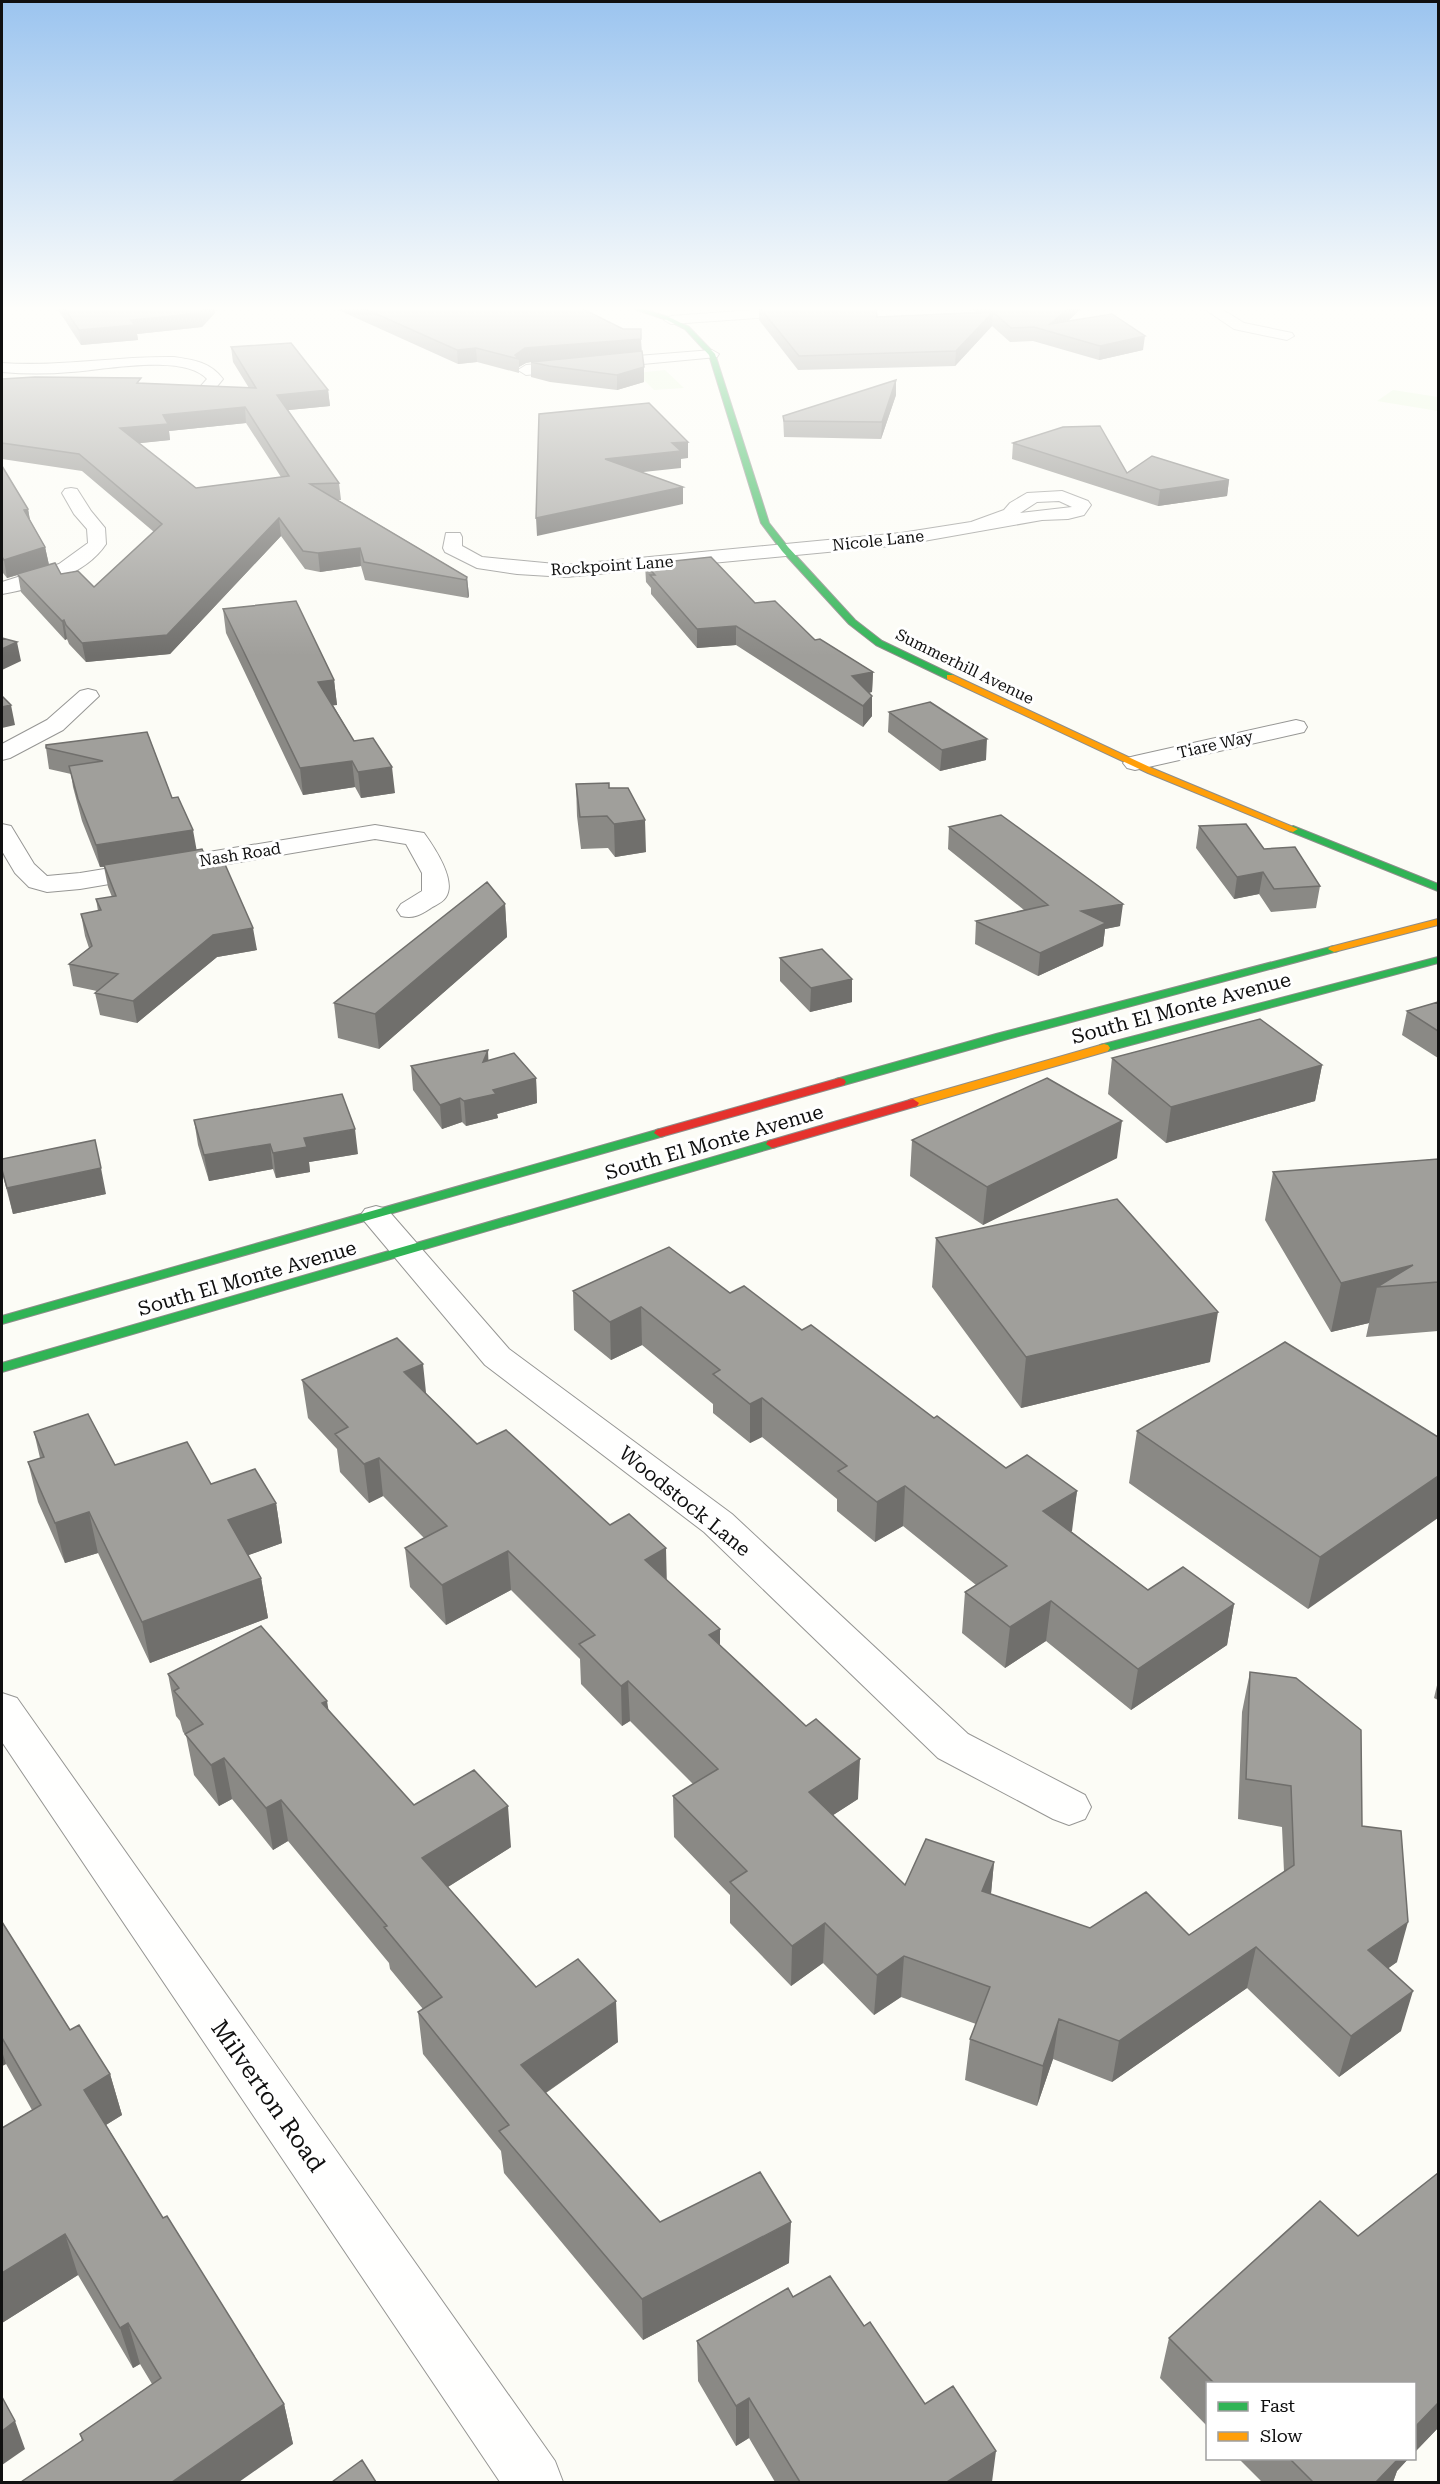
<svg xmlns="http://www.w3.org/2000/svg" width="1440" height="2484" font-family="'Roboto Serif',serif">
  <rect width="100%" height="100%" fill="#fcfcf6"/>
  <path fill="#eaf8de" d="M665,370L684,388L654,390L637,373Z
    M1393,390L1438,397V411L1377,401Z"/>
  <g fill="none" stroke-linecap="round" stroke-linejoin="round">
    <defs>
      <path id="street" d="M781,308H848L841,312L671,324L664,320L671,316Z
        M1203,308H1220L1244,323L1292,333L1294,336L1287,340L1234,329Z
        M712,350L719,354L717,357L526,375L518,370L526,365Z
        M174,357C194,360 210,362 223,379L214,390L208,392L200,387L207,379C184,353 103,370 71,372C48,374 25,374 2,372V363C60,367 117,356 174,357Z
        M71,488L77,489L91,511L105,528L106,544C84,577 38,587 2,594V582L59,564L88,543L87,529L74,514L62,493L65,489Z
        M1062,491L1088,501L1091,505L1084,515L1068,519L1042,520L901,545L566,577L517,574L477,568L445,552L443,548L446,533H460L462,537V546L482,557L566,565L901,533L971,522L1004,510L1010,503L1027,493ZM1059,501L1072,507L1020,513L1037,502Z
        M88,689L96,691L99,696L63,730L10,758L2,760V744L47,720L80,691Z
        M1296,720L1304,722L1307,727L1304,732L1135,770L1127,768L1123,763L1127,758L1135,756Z
        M2,824L11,826L34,864L47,876L80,873L375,825L424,833C434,847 457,880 446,897C443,902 436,905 431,908C420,915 414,919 401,916L397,910L401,904L422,891V873L406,844L375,839L80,889L47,892L29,887L15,873L2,851Z
        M376,1206L387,1209L509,1349L732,1514L968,1734L1085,1795L1091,1807L1085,1819L1069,1825L1053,1819L938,1758L704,1532L485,1365L360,1216L365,1209Z
        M2,1693L17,1698L555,2461L563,2482H500L2,1742Z"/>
      <path id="fast" d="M631,308H640L671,318L689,327L715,354L769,523L788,547L855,620L882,641L953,675V679H947L876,645L849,624L782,551L761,523L709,355L685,329L667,320Z
        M1293,826L1438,884V891L1289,831L1288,829Z
        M1334,946L1338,947V951L1004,1040L844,1085H836L834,1082L836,1079L996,1034Z
        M1438,957V963L1108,1051H1100L1098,1048L1100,1045Z
        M660,1129L666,1133L664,1136L2,1324V1316Z
        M772,1140L778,1144L776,1147L2,1372V1363Z"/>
      <path id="slow" d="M947,675H953L1154,769L1298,829L1293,832L1289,831L1148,773L947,679Z
        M1438,919V925L1334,952L1328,949L1330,947Z
        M1104,1044L1108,1045L1110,1048L1108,1051L917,1106L913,1107L907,1103L909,1100Z"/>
      <path id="jam" d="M840,1078L844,1079L846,1082L844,1085L664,1136L660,1137L654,1133L656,1130Z
        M913,1099L919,1103L917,1106L776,1147L772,1148L766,1144L768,1141Z"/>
    </defs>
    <use href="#street" stroke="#969694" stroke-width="2"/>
    <use href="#fast" stroke="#8d8d8a" stroke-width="2"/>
    <use href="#slow" stroke="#8d8d8a" stroke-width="2"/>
    <use href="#jam" stroke="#8d8d8a" stroke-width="2"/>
    <use href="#street" fill="#fffffe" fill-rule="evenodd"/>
    <use href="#fast" fill="#30b455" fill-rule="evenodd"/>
    <use href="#slow" fill="#ff9f0a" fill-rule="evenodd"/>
    <use href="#jam" fill="#e5322d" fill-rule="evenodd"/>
  </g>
  <path fill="#8a8985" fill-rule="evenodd" d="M57,308H214L215,313L202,327L137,334L138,340L81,345Z
    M334,308H581L642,351L644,367V382L617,390L550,382L531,377V362L526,363L519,367V373L477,362L458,364Z
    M759,308H876L877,317L976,312L971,308H1082L1068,321L1143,350L1099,360L1033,341L1010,342L992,326L955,366L798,370L759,320Z
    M231,347L328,390L330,406L288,410L339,483L341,500H338L467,577L469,596L468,598L365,580L361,566L320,572L305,569L281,536L170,654L86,662L69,644L67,639L65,640L21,592L18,575L7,578L3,573L2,574V466L28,509L30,520L45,547L49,565L61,574L94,587L154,532L82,471L2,459V379L142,383L249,388L233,362ZM246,423L281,477L196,488L139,443L170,440L169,431Z
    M896,380V395L881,439L784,437L783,416Z
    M1013,443L1127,473L1229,480L1227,496L1158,506L1012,459Z
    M645,564L755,603L815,640L873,672L872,692L869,693L872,716L863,727L736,645L697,648L651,594V588L646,582Z
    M223,609L334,680L337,705H333L354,741L395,793L361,798L355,787L303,795L226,633Z
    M889,712L986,760L940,771L888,732Z
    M147,732L172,798L196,850L209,865L257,950L217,957L137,1023L100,1015L95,993L97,991L73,986L69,964L89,948L85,936L81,914L98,911L96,899L112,897L108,887L104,867H100L82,821L73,787L71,774L49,769L46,748Z
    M576,784L609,788L646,852L615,857L608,848L581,849L577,816Z
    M1199,826L1264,849L1320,886L1316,908L1271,912L1259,894L1234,899L1196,848Z
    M949,827L1120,926L1105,929L1103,946L1038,976L975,944L976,921L1024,910L948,849Z
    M505,904L507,937L379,1049L338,1038L334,1003Z
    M780,958L852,979V1002L810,1012L780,981Z
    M1438,1002V1058L1402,1035L1407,1011Z
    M1112,1058L1322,1065L1315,1101L1166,1143L1108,1094Z
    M488,1060L536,1078L537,1103L497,1114L498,1118L466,1126L462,1122L442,1129L413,1090L411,1066Z
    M194,1120L358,1154L309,1162L310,1172L276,1178L273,1169L209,1181L198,1145Z
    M912,1140L1117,1158L983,1225L910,1176Z
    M2,1159L106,1194L13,1214L2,1172Z
    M1438,1159V1331L1366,1337L1369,1323L1331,1332L1265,1220L1273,1172Z
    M936,1238L1210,1362L1021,1408L932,1287Z
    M573,1291L730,1293L802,1330L934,1418L1006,1468L1077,1491L1071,1531L1148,1590L1234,1604L1227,1645L1131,1710L1046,1641L1005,1668L962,1633L965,1592L976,1585L903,1526L875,1542L837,1511V1499L762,1437L750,1443L713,1413V1404L642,1345L611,1360L574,1330Z
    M302,1380L426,1394L477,1444L667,1580L720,1645L858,1799L833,1815L905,1885L994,1862L991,1894L1090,1928L1189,1935L1284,1872L1282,1827L1238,1819L1242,1712L1250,1672L1362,1826L1397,1962L1388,1968L1401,2031L1339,2077L1247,1988L1112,2082L1053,2059L1037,2106L965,2080L970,2039L976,2024L901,1997L874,2015L823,1963L791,1986L730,1923V1895L674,1837L673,1796L693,1784L630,1721L622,1726L581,1684L580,1659L511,1590L446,1625L410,1587L405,1548L424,1538L383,1496L369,1503L340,1472L337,1449L308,1418Z
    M1137,1431L1438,1437L1308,1609L1129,1483Z
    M34,1432L115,1465L211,1484L276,1503L282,1543L248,1555L261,1578L268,1618L150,1663L98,1553L65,1563L38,1502L28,1462L40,1458Z
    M168,1674L329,1711L414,1805L511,1847L448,1887L536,1987L618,2042L546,2093L660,2222L789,2263L643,2340L504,2173L501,2151L423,2054L418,2012L423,2009L390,1969L389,1963L288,1841L273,1850L232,1799L219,1806L194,1775L186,1735L183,1732L180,1721L176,1716Z
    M1438,1681V1700L1434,1698Z
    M2,1922L70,2030L110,2074L122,2115L106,2125L163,2218L284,2404L293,2444L82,2441L80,2434L152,2384L140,2364L133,2368L78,2275L2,2323V2128L32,2110L6,2064L2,2066Z
    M1438,2173V2428L1414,2453V2384H1208V2427L1160,2378L1169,2338L1358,2236Z
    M793,2297L864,2326L925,2404L992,2482H775L749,2438L736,2446L698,2381L697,2341Z
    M1238,2458H1409L1397,2471L1393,2482H1262Z"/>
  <path fill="#706f6c" d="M205,308H214L215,313L202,327L137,334L138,340L81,345L79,330L131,320Z
    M1069,308H1082L1055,333L1050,324Z
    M993,312L992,326L955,366L956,351Z
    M1145,336L1143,350L1099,360L1100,346Z
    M641,339L642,353L531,362L526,363L519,367V359L515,355L525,348Z
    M476,348L477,362L458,364L457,350Z
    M644,367V382L617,390V375Z
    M896,380V395L881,439L882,422Z
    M328,390L330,406L279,411L277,395Z
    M245,407L246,423L169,431L170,440L123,445L120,428L163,415Z
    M688,442V458L681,459V468L606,476L605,459L672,443Z
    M1229,480L1227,496L1158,506L1160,490Z
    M683,487V504L537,536L536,518Z
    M28,509L31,527L24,510Z
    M279,518L281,536L170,654L86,662L82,643Z
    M45,547L49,565L7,578L4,560Z
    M360,548L361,566L320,572L318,553Z
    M467,577L469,596L468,598L466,580Z
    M64,620L67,639L65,640L62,621Z
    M736,626V645L697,648V629Z
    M17,642L21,661L2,670V649Z
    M873,672L872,692L852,696V676Z
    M334,680L337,705L321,707L318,682Z
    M872,696V716L863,727V706Z
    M11,705L15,725L2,728V707Z
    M987,739L986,760L940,771L942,750Z
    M352,761L355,787L303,795L300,768Z
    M392,767L395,793L361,798L358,772Z
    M645,820L646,852L615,857L614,824Z
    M193,830L197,852L100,867L96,845Z
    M1263,872L1259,894L1234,899L1237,877Z
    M505,904L507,937L379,1049L375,1014Z
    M1123,904L1120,926L1105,929L1103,946L1038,976L1040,953L1081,911Z
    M253,928L257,950L217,957L137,1023L133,1001L213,935Z
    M852,979V1002L810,1012L811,988Z
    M488,1050L489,1074L483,1062Z
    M1322,1065L1315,1101L1166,1143L1171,1107Z
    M536,1078L537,1103L497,1114L498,1118L466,1126L464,1101L493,1090Z
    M460,1098L462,1122L442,1129L440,1105Z
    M1122,1121L1117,1158L983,1225L987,1187Z
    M355,1129L358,1154L309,1162L310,1172L276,1178L273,1153L304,1138Z
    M270,1144L273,1169L209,1181L204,1155Z
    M101,1168L106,1194L13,1214L7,1188Z
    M1413,1265L1377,1287L1369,1323L1331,1332L1341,1283Z
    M641,1307L642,1345L611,1360L610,1322Z
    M1218,1312L1210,1362L1021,1408L1026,1357Z
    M423,1364L427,1402L404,1372Z
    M762,1398V1437L750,1443V1404Z
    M379,1458L383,1496L369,1503L364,1464Z
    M1438,1476V1518L1308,1609L1320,1557Z
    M905,1486L903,1526L875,1542L877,1502Z
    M1077,1491L1072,1531L1039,1551L1043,1511Z
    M276,1503L282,1543L235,1560L228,1520Z
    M89,1512L98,1553L65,1563L55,1523Z
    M666,1548L667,1588L645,1560Z
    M508,1551L511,1590L446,1625L442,1585Z
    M261,1578L268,1618L150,1663L142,1622Z
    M1051,1601L1046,1641L1005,1668L1010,1627Z
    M1234,1604L1227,1645L1131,1710L1138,1669Z
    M720,1629V1668L709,1635Z
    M628,1681L630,1721L622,1726L621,1686Z
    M327,1701L334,1742L322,1703Z
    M224,1758L232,1799L219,1806L211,1765Z
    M860,1759L858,1799L807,1832L809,1792Z
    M281,1800L288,1841L273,1850L266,1808Z
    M508,1806L511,1847L427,1900L422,1858Z
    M994,1862L990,1903L982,1891Z
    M1408,1922L1397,1962L1357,1991L1368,1950Z
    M825,1923L823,1963L791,1986L792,1946Z
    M1256,1947L1247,1988L1112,2082L1119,2041Z
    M904,1956L901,1997L874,2015L877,1975Z
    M1413,1991L1401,2031L1339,2077L1351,2036Z
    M616,2001L618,2042L525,2107L521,2065Z
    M1059,2019L1053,2059L1037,2106L1043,2066Z
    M2,2051L6,2064L2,2066Z
    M110,2074L122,2115L96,2131L84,2090Z
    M791,2222L789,2263L643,2340L642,2299Z
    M65,2234L78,2275L2,2323V2273Z
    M128,2323L140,2364L133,2368L120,2328Z
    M749,2398V2438L736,2446V2406Z
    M1438,2403V2428L1414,2453V2428Z
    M284,2404L293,2444L239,2482H172Z
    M15,2421L25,2449L2,2465V2431Z
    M996,2451L992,2482H947Z
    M1391,2458H1409L1397,2471L1393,2482H1376Z"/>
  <path fill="#a09f9b" stroke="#706f6c" stroke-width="1.5" fill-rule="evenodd" d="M64,308H205L200,313L131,320L135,325L79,330Z
    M363,308H581L623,329H641V339L525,348L515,355L519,359L476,348L457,350Z
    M760,308H876L877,317L992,312L988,308H1069L1050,324L1112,314L1145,336L1100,346L1034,327L1011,328L993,312L956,351L799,356Z
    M291,343L328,390L277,395L339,483L310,484L467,577L466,580L364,562L360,548L318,553L303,551L279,518L167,635L82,643L66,625L64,620L62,621L17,574L55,563L61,574L78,571L94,587L162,524L79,454L2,443V379L35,377L141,378L137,383L256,388L231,347ZM245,407L289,476L196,488L120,428L168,424L163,415Z
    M642,351L644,367L617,375L549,366L531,362Z
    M896,380L882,422L784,421L783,416Z
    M649,403L688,442L672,443L681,451L605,459L683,487L536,518L539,414Z
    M1100,426L1127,473L1152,456L1229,480L1160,490L1013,443L1063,427Z
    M2,466L28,509L24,510L45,547L4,560L2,557Z
    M711,557L755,603L775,601L815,640L820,639L873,672L852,676L872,696L863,706L736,626L697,629L650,575H655L645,564Z
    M296,601L334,680L318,682L354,741L373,738L392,767L358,772L352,761L300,768L223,609Z
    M2,638L17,642L2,649Z
    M2,696L11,705L2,707Z
    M930,702L987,739L942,750L889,712Z
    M147,732L172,798L178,797L193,830L96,845L78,799L69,766L103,761L46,748V745Z
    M609,783V788H628L645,820L614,824L607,816L580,817L576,784Z
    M1001,815L1123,904L1081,911L1106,923L1040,953L976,921L1048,905L949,827Z
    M1246,824L1264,849L1295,847L1320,886L1274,889L1263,872L1237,877L1199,826Z
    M202,849L209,865L224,862L253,928L213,935L133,1001L95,993L118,974L69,964L92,946L81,914L101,910L96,899L116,896L104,865Z
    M487,882L505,904L375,1014L334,1003Z
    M822,949L852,979L811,988L780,958Z
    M1438,1002V1031L1407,1011Z
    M1260,1019L1322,1065L1171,1107L1112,1058Z
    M488,1050L483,1062L514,1053L536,1078L493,1090L496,1094L464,1101L460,1098L440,1105L411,1066Z
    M1047,1078L1122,1121L987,1187L912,1140Z
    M342,1094L355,1129L304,1138L307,1147L273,1153L270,1144L204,1155L194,1120Z
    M95,1140L101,1168L7,1188L2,1170V1159Z
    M1438,1159V1282L1377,1287L1413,1265L1341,1283L1273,1172Z
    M1117,1199L1218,1312L1026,1357L936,1238Z
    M669,1247L730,1293L744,1286L802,1330L811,1325L934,1418L937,1416L1006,1468L1027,1455L1077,1491L1043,1511L1148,1590L1183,1567L1234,1604L1138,1669L1051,1601L1010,1627L965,1592L1007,1566L905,1486L877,1502L838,1471L847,1466L762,1398L750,1404L713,1374L720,1370L641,1307L610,1322L573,1291Z
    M397,1338L423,1364L404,1372L477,1444L506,1430L610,1525L629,1514L666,1548L645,1560L720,1629L709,1635L806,1726L816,1719L860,1759L809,1792L905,1885L926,1839L994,1862L982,1891L1090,1928L1146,1892L1189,1935L1294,1865L1291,1786L1246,1779L1250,1672L1296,1678L1361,1730L1362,1826L1401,1831L1408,1922L1368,1950L1413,1991L1351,2036L1256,1947L1119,2041L1059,2019L1043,2066L970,2039L990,1987L904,1956L877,1975L825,1923L792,1946L730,1882L747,1871L673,1796L718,1769L628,1681L621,1686L579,1644L595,1635L508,1551L442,1585L405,1548L447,1526L379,1458L364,1464L335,1434L348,1427L302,1380Z
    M1285,1342L1438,1437V1476L1320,1557L1137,1431Z
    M88,1414L115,1465L187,1442L211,1484L255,1469L276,1503L228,1520L261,1578L142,1622L89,1512L55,1523L28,1462L44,1457L34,1432Z
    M261,1626L327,1701L322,1703L414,1805L474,1770L508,1806L422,1858L536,1987L578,1959L616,2001L521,2065L660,2222L760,2172L791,2222L642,2299L499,2131L509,2125L418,2012L442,1997L384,1927L387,1926L281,1800L266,1808L224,1758L211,1765L185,1734L203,1724L174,1691L179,1688L168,1674Z
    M2,1922L70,2030L79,2025L110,2074L84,2090L163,2218L167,2216L284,2404L172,2482H21L83,2440L80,2434L161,2378L128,2323L120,2328L65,2234L2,2273V2128L41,2105L2,2038Z
    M1438,2173V2403L1414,2428V2384H1215L1169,2338L1320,2201L1358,2236Z
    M830,2276L864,2326L870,2322L925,2404L953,2386L996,2451L947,2482H800L749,2398L736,2406L697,2341L788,2288L793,2297Z
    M2,2397L15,2421L2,2431Z
    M1289,2458H1399L1376,2482H1313Z
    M362,2460L376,2482H332Z"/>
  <linearGradient id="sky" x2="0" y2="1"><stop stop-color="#9bc4ef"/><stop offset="0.47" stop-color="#fefefb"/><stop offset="1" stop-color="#fefefb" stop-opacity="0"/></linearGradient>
  <rect width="1440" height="656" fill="url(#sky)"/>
  <g text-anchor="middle" stroke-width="6" stroke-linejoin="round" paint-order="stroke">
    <g font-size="16" fill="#101010" stroke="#fff">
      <text transform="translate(878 540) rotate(-6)" y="6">Nicole Lane</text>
      <text transform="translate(612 565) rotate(-4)" y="6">Rockpoint Lane</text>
      <text transform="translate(965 666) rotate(26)" y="6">Summerhill Avenue</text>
      <text transform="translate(1215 744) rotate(-13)" y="6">Tiare Way</text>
      <text transform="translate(240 854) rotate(-9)" y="6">Nash Road</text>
    </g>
    <g font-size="20" fill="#101010" stroke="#fff">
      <text transform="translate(1181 1008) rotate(-15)" y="7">South El Monte Avenue</text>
      <text transform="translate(714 1142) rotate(-16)" y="7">South El Monte Avenue</text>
      <text transform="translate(247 1278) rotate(-16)" y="7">South El Monte Avenue</text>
      <text transform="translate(685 1501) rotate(39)" y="7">Woodstock Lane</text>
    </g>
    <g font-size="24" fill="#101010" stroke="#fff">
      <text transform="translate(268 2096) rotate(55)" y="8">Milverton Road</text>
    </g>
  </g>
  <rect width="1440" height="2484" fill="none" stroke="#101010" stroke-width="6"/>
  <rect x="1206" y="2382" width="210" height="78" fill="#ffffff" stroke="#9f9f9f" stroke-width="1.5"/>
  <rect x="1218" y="2402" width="30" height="9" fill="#30b455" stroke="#9f9f9f" stroke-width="1.5"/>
  <text x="1260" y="2412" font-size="18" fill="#101010">Fast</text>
  <rect x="1218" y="2432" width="30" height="9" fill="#ff9f0a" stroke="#9f9f9f" stroke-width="1.5"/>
  <text x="1260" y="2442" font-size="18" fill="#101010">Slow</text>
</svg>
